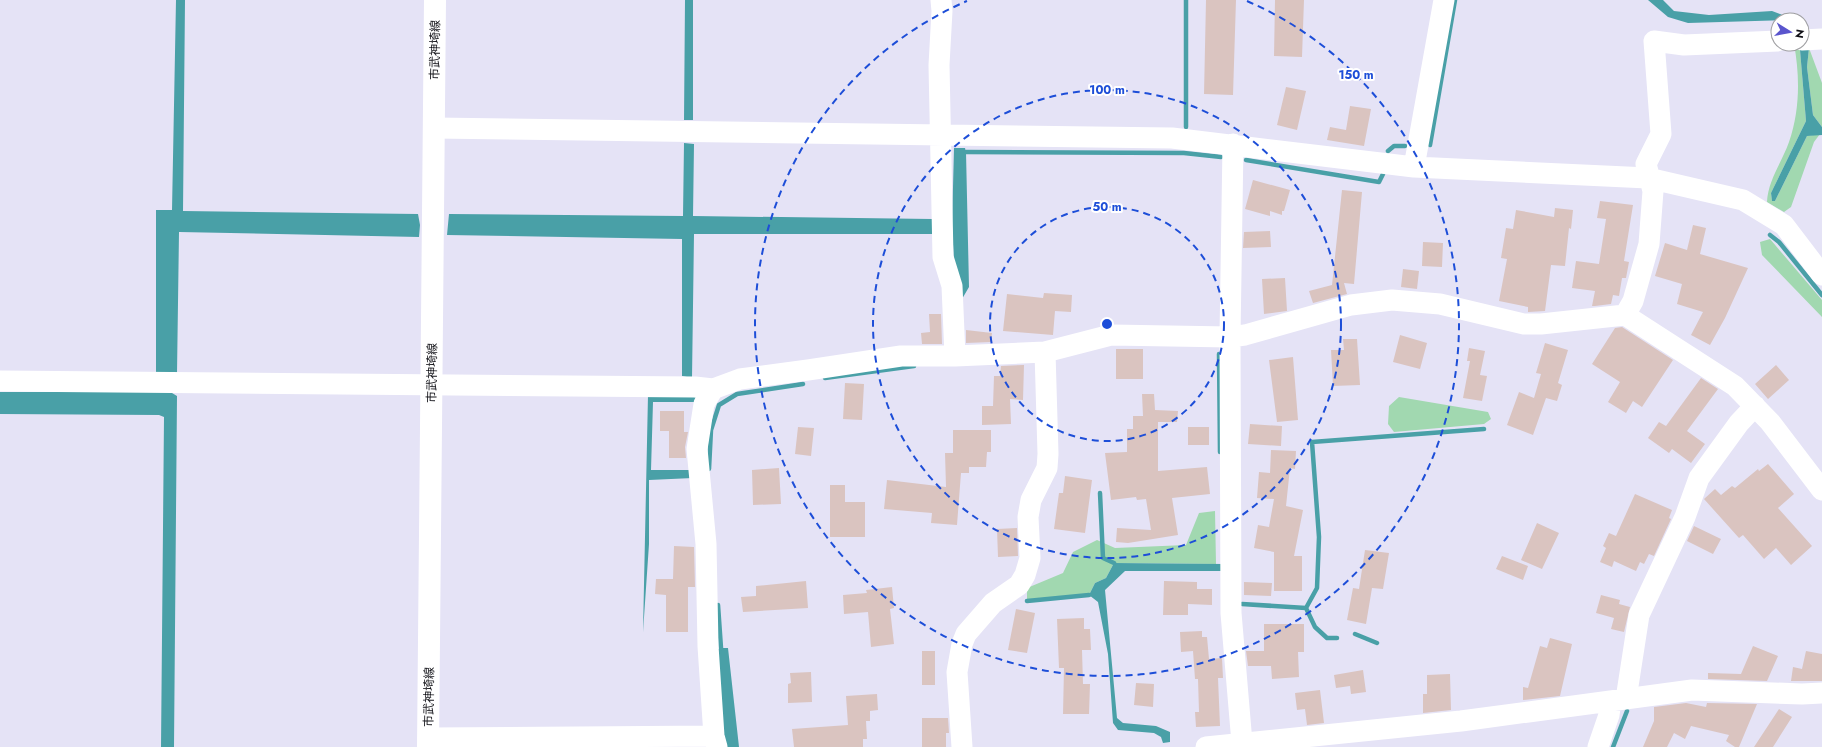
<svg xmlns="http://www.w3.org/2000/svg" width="1822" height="747" font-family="Jost,'Noto Sans JP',sans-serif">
  <rect width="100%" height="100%" fill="#e5e3f6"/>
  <path fill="#a1d8b0" d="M1794,44L1800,50L1806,121L1771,193L1772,201H1775L1807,136L1820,134L1814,142L1791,207L1784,212L1767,202C1768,180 1782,162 1789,142C1800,111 1800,76 1794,44Z
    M1809,48L1822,83V127L1813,115L1807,67Z
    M1770,239L1822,300V317L1762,255L1760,242Z
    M1399,397L1488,412L1491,419L1484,424L1394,432L1388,424L1389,406Z
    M1215,511L1216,564L1114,563L1106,578L1095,583L1089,595L1027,601V588L1063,573L1073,552L1097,540L1115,548L1186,545L1199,513Z"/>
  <path fill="#49a0a7" d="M176,0H185L183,211L418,214L420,225L419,237L179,232L177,373H156V210H172Z
    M685,0H693V120H684Z
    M1648,0H1663L1674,11L1709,15L1772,11L1788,17L1790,20L1688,23L1668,17Z
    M1809,48L1807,67L1813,115L1822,127V135L1807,136L1775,201H1772L1771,193L1806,121L1800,50Z
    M684,143L694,144L693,216L932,219L933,234H694L692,378L682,376V239L447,235L449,214L683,216Z
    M954,148H965L966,152L969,287L962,299L954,262L952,226Z
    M0,392H166L172,393L177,396L174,747H161L164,417L159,415L0,414Z
    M648,395L698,397L697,402H653L651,470H692L693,478L649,480V544L643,632Z
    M1114,563L1224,564L1223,571H1125L1105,590L1117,718L1123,723L1156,726L1170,732V742L1163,743L1161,737L1154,733L1118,730L1113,723L1108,654L1098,602L1089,595L1095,583L1106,578Z
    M721,648H728L739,747H727L723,738L718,649Z"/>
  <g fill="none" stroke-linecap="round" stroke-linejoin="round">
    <path stroke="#49a0a7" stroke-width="4.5" d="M1186,127V0
      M1430,145L1455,0
      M1388,151L1394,146H1405
      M966,152L1184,153L1221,157
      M1246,160L1379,182L1383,174
      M1770,235L1779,242L1822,295
      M1219,354L1220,452
      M825,378L914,366
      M709,469L711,430L719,405L737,394L803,384
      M1100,493L1103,558L1114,563
      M1027,601L1089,595
      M1242,604L1306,608L1315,627L1327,638H1337
      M718,605L721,648
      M1306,608L1317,588L1319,537L1312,442L1484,429
      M1355,634L1377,643
      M1613,747L1627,711"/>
  </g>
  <path fill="#dac4c0" d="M1206,0H1236L1233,95L1204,94Z
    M1275,0H1304L1302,57L1274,56Z
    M1286,87L1306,91L1297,130L1277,125Z
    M1350,106L1371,109L1364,146L1327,140L1330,127L1346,130Z
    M1253,180L1290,190L1284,211H1282V215L1270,211V216L1245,209Z
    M1342,190L1362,192L1354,284L1344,283L1347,294L1313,303L1309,291L1332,285Z
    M1600,201L1633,205L1624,261L1629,262L1626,278H1622L1619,296L1613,295L1611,304L1595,306H1592L1595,291L1572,288L1576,261L1599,264L1606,219L1597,218Z
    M1555,208L1573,210L1571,229L1569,228L1565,266L1551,265L1545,311L1528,312V307L1499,301L1507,259L1501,258L1506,228L1513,229L1516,210L1554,217Z
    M1693,225L1706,228L1700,254L1748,268L1725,318L1710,345L1691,335L1703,312L1677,304L1682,284L1655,276L1665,243L1687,250Z
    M1270,231L1271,247L1243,248L1244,232Z
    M1423,242L1443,243L1442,267L1422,266Z
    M1403,269L1419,271L1417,289L1401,287Z
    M1285,278L1287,311L1264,314L1262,279Z
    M1044,293L1072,295L1071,312L1055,311L1053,335L1003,331L1007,294L1043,298Z
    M929,314H941L942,344H922L921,333L930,332Z
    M1622,327L1673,360L1642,407L1633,401L1626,413L1608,402L1620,382L1592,364L1615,328Z
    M966,330L992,333L991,342L966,343Z
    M1400,335L1427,343L1420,369L1393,362Z
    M1343,339H1357L1360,385L1333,386L1331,350H1344Z
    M1545,343L1568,350L1558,383L1562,385L1557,401L1546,398L1533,435L1507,425L1519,392L1534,398L1541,374L1536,373Z
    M1469,348L1485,351L1480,375L1487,376L1482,401L1463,398L1470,361H1467Z
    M1116,349H1143V379H1116Z
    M1293,357L1298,420L1277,422L1269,360Z
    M1024,365L1023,400L1010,399L1011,424L982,425V406H993L994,376H1000L1001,366Z
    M1776,365L1789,380L1768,399L1755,384Z
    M1701,378L1718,389L1687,431L1705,444L1691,463L1672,449L1669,453L1648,438L1659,422L1666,426Z
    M845,383L864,384L862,420L843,419Z
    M1142,394H1154L1155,410L1178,411L1177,422H1158V471L1207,467L1210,494L1172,498L1178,535L1128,543L1116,542L1117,528L1151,530L1146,499L1137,500L1136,497L1111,500L1105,453L1127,452V429H1133V416H1143Z
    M660,411H684V432H688L685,447L686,458H669V431H660Z
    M1250,424L1282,426L1281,446L1248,444Z
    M798,427L814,428L811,456L795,454Z
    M1188,427H1209V445H1188Z
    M953,430H991V452H987L986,467H969V473H961L957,525L931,523L932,513L884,509L887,480L946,487L945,453H953Z
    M1271,450L1296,451L1295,469L1290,468L1286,506L1303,510L1294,556H1302V591H1274V552L1254,548L1258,525L1269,527L1274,499L1257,498L1259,472L1270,473Z
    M1768,464L1794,494L1778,508L1812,546L1791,565L1776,548L1764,559L1743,535L1739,538L1704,499L1715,489L1721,495L1732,486L1735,488L1758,469L1759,471Z
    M779,468L781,504L753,505L752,470Z
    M1065,476L1092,480L1085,533L1054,529L1059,493H1063Z
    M830,485H845V502H865V537H830Z
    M1635,494L1672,510L1669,518L1671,519L1654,556L1649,554L1644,564L1640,562L1636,571L1614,561L1612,567L1600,562L1606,548L1603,546L1609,533L1616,536Z
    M1537,523L1559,533L1542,569L1521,560Z
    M1694,526L1721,539L1713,554L1687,541Z
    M1017,528L1018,556L998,557L997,529Z
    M674,546L694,547L695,587H688V632H666V595L655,594L656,579H673Z
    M1365,550L1389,553L1383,589L1372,588L1366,624L1347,620L1353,588L1359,589Z
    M1502,556L1528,566L1523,580L1496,569Z
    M806,581L808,608L743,612L741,597L756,596V586Z
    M1164,581L1197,582V589H1212V605L1188,604V615H1163Z
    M1244,582L1272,583L1271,596L1244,595Z
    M892,587L894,608L890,609L894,644L871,647L868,612L844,614L843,595L867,593L866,590Z
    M1601,595L1620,600L1619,604L1630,607L1624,632L1611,629L1614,618L1596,613Z
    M1016,609L1035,613L1027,653L1008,650Z
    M1084,618V629H1090L1091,650H1082L1083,684H1090L1089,714H1063L1064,668H1059L1057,619Z
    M1264,624H1304V652H1298L1299,677L1272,679L1271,666H1248L1246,651H1264Z
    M1202,631V637H1207L1209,659L1222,658L1223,678H1218L1220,726L1196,727L1195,712H1199L1198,679H1195L1193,651L1181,652L1180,632Z
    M1550,638L1572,644L1560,696L1523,700V687L1528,688L1540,646L1547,648Z
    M1753,646L1778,656L1767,681L1708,679V673L1741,674Z
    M922,651H935V685H922Z
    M1806,651L1822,654V681H1791L1793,667L1802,669Z
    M1363,670L1366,692L1351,694L1350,686L1336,688L1334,675Z
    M811,672L812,702L788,703V684L791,683L790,673Z
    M1450,674L1451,710L1423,713V694H1427V675Z
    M1136,683L1154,684L1153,707L1134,705Z
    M1320,690L1324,723L1307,725L1305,709L1297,710L1295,693Z
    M877,694L878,710L870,711V721H866L867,739H863V747H794L792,729L848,725L846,696Z
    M1686,703L1706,707L1707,703L1757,704L1739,747H1735L1726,741L1729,735L1691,726L1685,739L1674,733L1667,747H1643L1654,721V707Z
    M1779,709L1792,717L1773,747H1754Z
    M922,718H948L949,733H946V747H922Z"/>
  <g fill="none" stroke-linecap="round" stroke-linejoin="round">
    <path stroke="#fff" stroke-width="21" d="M941,0L942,11L939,65L943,257L952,286L955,356
      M1802,40L1822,39
      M1778,41L1684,45L1654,41L1661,134L1646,164L1653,191L1649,244L1633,301L1625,315L1735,386L1770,422L1822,490
      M434,128L1172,138L1414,167L1648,178L1743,200L1784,225L1822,275
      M1233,144L1230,337L1231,613L1242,743
      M1414,167L1444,0
      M0,381L695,387L713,389L740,379L808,370L901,356H955L1045,352L1111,335L1230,337L1245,335L1351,305L1392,300L1440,304L1524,324H1541L1625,315
      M713,389L704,404L697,449L706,544L708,646L714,736
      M1626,699L1639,615L1685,517L1699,478L1739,423L1755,406
      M428,738L714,736L717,747
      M962,747L957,672L962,644L966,634L993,603L1019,585L1025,575L1030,558L1028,517L1031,500L1047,468L1048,454L1045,352
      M1206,747L1461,721L1692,690L1802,694L1822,693
      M1598,747L1609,715L1611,701"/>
    <path stroke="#fff" stroke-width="22" d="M428,747L435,0"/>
  </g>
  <g fill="none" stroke="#1d4ed8" stroke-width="2" stroke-dasharray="7 5">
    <circle cx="1107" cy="324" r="117"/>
    <circle cx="1107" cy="324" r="234"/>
    <path d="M1247 1A352 352 0 1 1 967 1"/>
  </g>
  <g text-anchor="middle" stroke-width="4" stroke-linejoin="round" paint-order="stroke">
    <g font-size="12" fill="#101016" stroke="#fff">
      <text transform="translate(435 50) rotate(-89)" y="4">市武神埼線</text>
      <text transform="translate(432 373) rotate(-89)" y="4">市武神埼線</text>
      <text transform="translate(429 697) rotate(-89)" y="4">市武神埼線</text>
    </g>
  </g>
  <circle cx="1107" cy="324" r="6" fill="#1d4ed8" stroke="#fff" stroke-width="2"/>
  <g font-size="12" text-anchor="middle" font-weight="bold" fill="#1d4ed8" stroke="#fff" stroke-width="4" stroke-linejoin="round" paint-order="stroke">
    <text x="1356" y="79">150 m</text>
    <text x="1107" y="94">100 m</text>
    <text x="1107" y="211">50 m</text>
  </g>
  <g transform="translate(1790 32) rotate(101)"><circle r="19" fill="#ffffff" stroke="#9f9fa2"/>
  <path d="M0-3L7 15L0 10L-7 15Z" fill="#5a55cd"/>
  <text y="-6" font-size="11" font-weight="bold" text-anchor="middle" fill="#101016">N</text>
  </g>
</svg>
